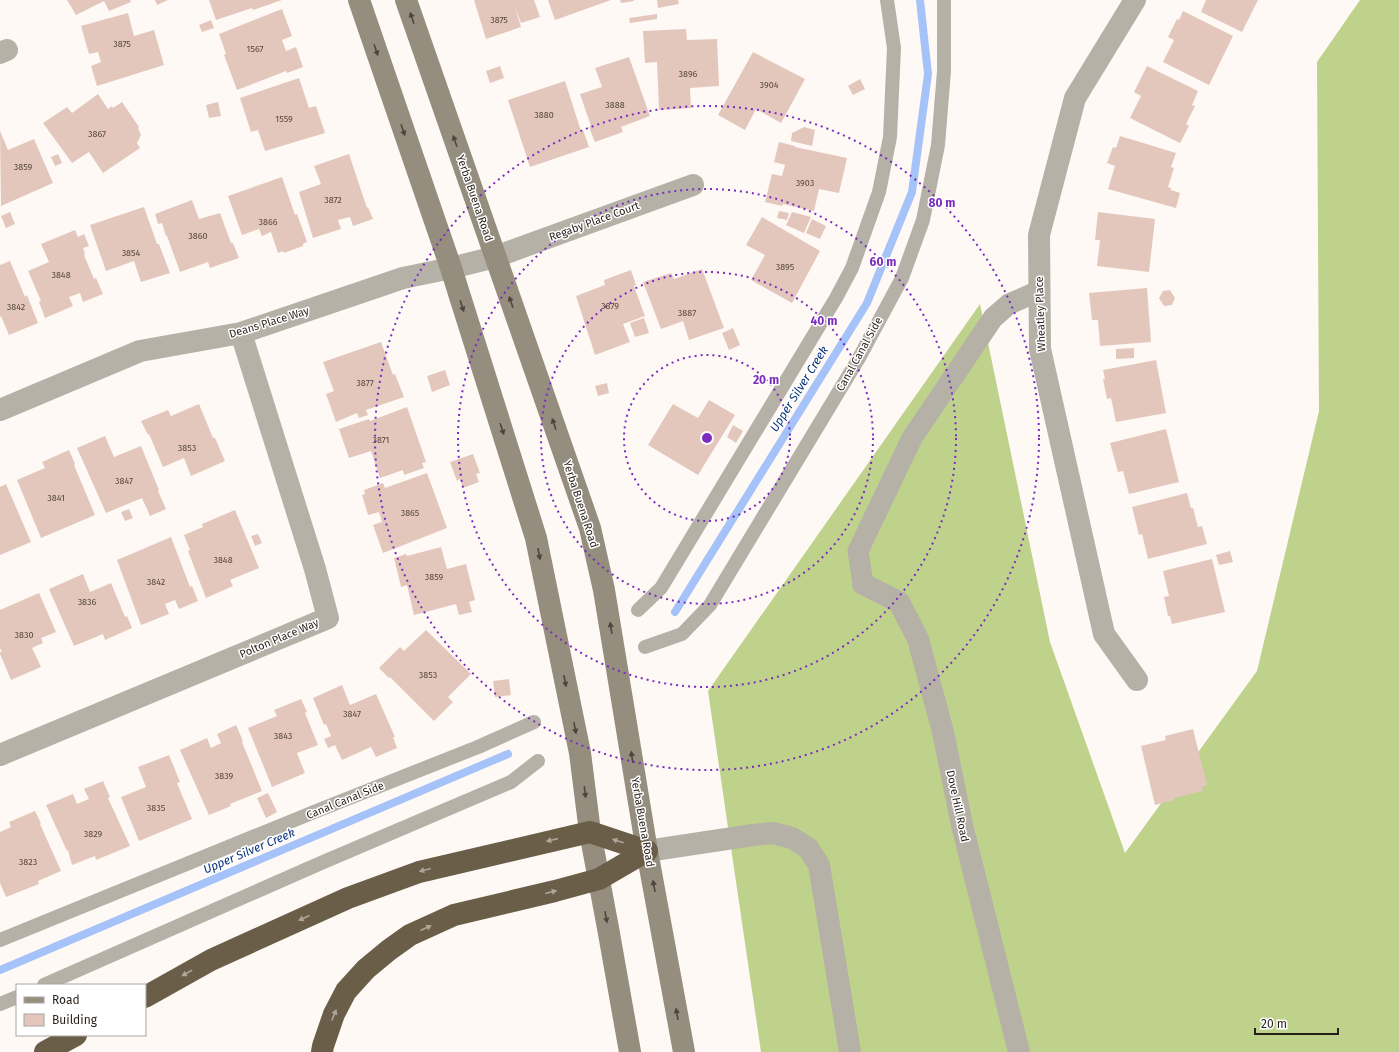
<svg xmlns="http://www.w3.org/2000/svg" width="1399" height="1052" font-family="'Fira Sans',sans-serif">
  <rect width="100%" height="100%" fill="#fef9f5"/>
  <path fill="#bed28c" d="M1360,0H1399V1052H761L708,691L980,304L1050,642L1125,853L1257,671L1319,411L1317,62Z"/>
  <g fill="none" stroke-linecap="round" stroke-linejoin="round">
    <path stroke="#a5c3f9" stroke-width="8" d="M675,612L867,303L912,192L928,74L920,0
      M0,970L508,754"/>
  </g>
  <path fill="#e4c7bc" d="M67,0H130L131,2L109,11L104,1L76,15Z
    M155,0H168L157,5Z
    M209,0H282L253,10L252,8L216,20Z
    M474,0H534L540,17L521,23L515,7L521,27L486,39Z
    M548,0H611L555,20Z
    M620,0H634V1L621,3Z
    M657,0H678L679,4L658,8Z
    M1206,0H1258L1242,32L1201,12Z
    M282,9L292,36L282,40L286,51L296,47L303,67L287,73L286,71L237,90L224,55L226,54L219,34Z
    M1183,11L1233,36L1209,85L1163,62L1174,40L1168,37L1177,19L1179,20Z
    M128,13L134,36L154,30L164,65L97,86L91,66L101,62L98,52L89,54L81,26Z
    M657,14V19L630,23L629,18Z
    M211,20L214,28L202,32L199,25Z
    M686,29L687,40L717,39L719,86L690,88L691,108L659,110L657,62L645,63L643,31Z
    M753,52L805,79L781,123L756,109L745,130L718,115Z
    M629,57L650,116L621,127L623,132L595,142L589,127L591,126L580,94L602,87L595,68Z
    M500,66L504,78L490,83L486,71Z
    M1147,66L1198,91L1192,105L1195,106L1186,124L1189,126L1180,143L1130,118L1141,96L1134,92Z
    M299,78L309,108L316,106L325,133L265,151L258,130L251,132L240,98Z
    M860,79L865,89L853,95L848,86Z
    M565,81L581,131L583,130L589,147L530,167L508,100Z
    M98,94L108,109L112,106L113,108L122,102L139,127L138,128L141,135L137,143L140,148L103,173L89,152L72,163L43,123L67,107L72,113Z
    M218,102L221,116L209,118L206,105Z
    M804,127L815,130L812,146L791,141L792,133Z
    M0,131L8,150L34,139L53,183L1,206Z
    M1120,136L1176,153L1171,167L1174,168L1168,187L1171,188V190L1180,193L1176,208L1108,189L1115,166L1107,163L1113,147L1116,148Z
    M779,142L795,146V147L847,158L839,193L819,189L814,211L783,204L782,206L765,202L772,174L782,176L785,165L774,162Z
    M58,154L62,163L55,166L51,157Z
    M349,154L367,208L368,207L373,219L353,226L350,217L338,220L341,229L313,238L299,192L321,184L314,166Z
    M282,177L295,215L297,214L307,242L303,244V246L284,253L283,251L278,253L271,232L262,236L259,229L242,235L228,196Z
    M192,200L199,219L220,213L231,243H233L239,258L210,268L208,262L180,272L167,236H166L162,223L158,224L155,214Z
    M144,207L157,244H159L170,273L141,282L134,261L106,271L90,225Z
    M779,211L789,213L787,220L777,218Z
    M10,212L15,224L6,228L1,216Z
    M792,212L811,217L804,233L786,225Z
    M1098,212L1155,219L1149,272L1097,266L1100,240H1095Z
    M762,217L820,251L792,303L751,280L765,255L746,245Z
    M812,219L826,226L820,239L806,233Z
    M75,230L78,237L84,234L89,246L83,248L85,254L84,255L94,279L96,278L103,294L83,302L80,293L69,297L73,306L45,318L39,302L41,301L28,271L49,262L41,244Z
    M10,261L25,297L27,295L38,323L9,335L1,316L0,317V265Z
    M702,269L724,328L689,340L683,321L661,329L643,282L671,273L674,279Z
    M631,270L636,285L634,286L645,316L623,324L630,342L595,355L576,296L605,285L604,280Z
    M1147,288L1151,342L1100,346L1098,320H1092L1089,293Z
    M1170,290L1175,298L1172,305L1164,306L1159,298L1163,291Z
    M644,318L649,333L635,337L630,323Z
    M733,328L740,345L729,350L722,333Z
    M381,342L393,375L395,374L404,397L366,410L368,415L359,418L357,413L336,422L326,394L334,391L323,362Z
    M1134,348V358L1116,359V349Z
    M1156,360L1166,413L1116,422L1111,398L1107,399L1103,379H1105L1103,370Z
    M445,370L450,385L432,392L427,376Z
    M607,383L609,393L598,396L595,386Z
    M709,400L735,415L698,475L648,445L673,404L698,418Z
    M199,404L213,438H215L225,461L191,476L184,458L163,467L149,434L148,435L141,421L168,410L171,416Z
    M407,407L426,462L422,463L424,468L404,475L403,470L380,478L371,451L349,458L339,429L369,419L370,421Z
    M733,425L743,431L736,443L727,437Z
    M1166,429L1179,482L1129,494L1123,471L1118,472L1110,443Z
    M105,436L114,457L141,446L159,490L158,491L166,509L150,516L142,498L106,513L77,448Z
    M69,450L75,464L74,465L95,515L41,538L17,480L45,468L42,462Z
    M473,454L480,473L476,474L479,482L463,488L460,479L457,481L450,462Z
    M427,473L447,528L383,553L373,525L382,522L379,512L368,515L362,495L365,494L364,490L383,483L385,488Z
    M6,484L31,542L0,555V487Z
    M1187,493L1191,508H1193L1198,527L1202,526L1207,544L1148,559L1142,534L1139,535L1132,507Z
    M129,509L133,518L125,521L121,512Z
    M235,510L259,568L230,580L233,586L206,598L188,551L190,550L184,535L203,527L202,524Z
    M258,534L262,543L255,546L251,536Z
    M171,537L190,587L192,586L198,601L179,609L175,600L165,604L169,614L141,625L117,560Z
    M441,547L447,569L466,564L475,600L469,602L472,612L459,615L456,604L414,615L407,585L401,587L394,558L406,554L407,556Z
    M1230,551L1233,562L1219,565L1216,555Z
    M1212,559L1225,612L1172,624L1170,616H1168L1164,597L1169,596L1163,571Z
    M83,574L90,592L111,583L125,617L127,616L132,628L105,640L103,634L74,646L49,589Z
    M39,593L56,632L41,638L43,643L32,648L41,667L11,680L0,654V652H2L0,648V610Z
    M426,630L471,674L448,697L453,702L434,721L390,677L389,678L379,668L400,647L404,651Z
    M509,679L511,695L495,697L493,681Z
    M342,685L350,705L376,694L395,737H393L397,748L376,757L371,747L342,760L335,745L328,748L324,739L331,736L326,724L324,725L313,698Z
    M301,699L307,712L305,713L318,745L297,753L305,773L272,787L248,728L277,716L274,710Z
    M236,725L243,741L242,742L262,791L230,804L231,806L209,815L180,750L207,738L211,748L221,743L217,734Z
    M1193,729L1207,785L1202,787L1203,791L1174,798V800L1155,805L1141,746L1166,740L1165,736Z
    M169,755L180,782L177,783L192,819L139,841L121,797L146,787L138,767Z
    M103,781L110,797L108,798L130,846L96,860L95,856L72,865L68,850L67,851L46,805L73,794L77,804L89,799L84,789Z
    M268,793L277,812L266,818L257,798Z
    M35,811L41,823L40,824L61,871L38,881L39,884L6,897L0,883V832L11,827L9,822Z"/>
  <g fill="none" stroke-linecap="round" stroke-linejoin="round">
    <path stroke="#b6b1a6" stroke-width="14" d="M638,610L661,588L836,298L852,268L879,192L890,137L894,48L887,0
      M645,647L682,634L710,605L859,358L902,278L923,220L938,145L944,71V0
      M0,940L319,810L478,747L534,722
      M44,985L321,863L511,782L538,761
      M0,1004L17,997"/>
    <path stroke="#b6b1a6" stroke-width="21" d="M863,584L858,551L912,438L993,318L1009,304L1039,291"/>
    <path stroke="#b6b1a6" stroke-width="22" d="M1135,0L1075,98L1039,235L1040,349L1104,634L1137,680
      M0,53L7,50
      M0,410L140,351L241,333L403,278L451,268L495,257L693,185
      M863,584L899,602L918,639L943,732L962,825L1019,1052
      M0,755L328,618L315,569L241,333
      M647,851L753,835L773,833L792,838L808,848L819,865L850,1052"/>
    <path stroke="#958d7d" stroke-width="22" d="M359,0L451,268L536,538L580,753L590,832L608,928L630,1052
      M406,0L590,528L604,590L647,851L684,1052"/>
    <path stroke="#6a5e48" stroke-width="22" d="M145,997L211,960L348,898L419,872L590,832L647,851
      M45,1052L76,1035
      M322,1052L323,1046L334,1014L346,991L366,969L389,950L410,935L454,915L555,891L599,879L647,851"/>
  </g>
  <defs><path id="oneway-solid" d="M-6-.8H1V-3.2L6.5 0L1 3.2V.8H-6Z"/></defs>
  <g fill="#4e463c">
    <use href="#oneway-solid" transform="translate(412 18) rotate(-109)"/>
    <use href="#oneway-solid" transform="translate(376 50) rotate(71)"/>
    <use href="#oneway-solid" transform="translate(403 130) rotate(71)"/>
    <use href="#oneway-solid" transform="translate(455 141) rotate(-109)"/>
    <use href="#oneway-solid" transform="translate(511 302) rotate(-109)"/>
    <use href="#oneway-solid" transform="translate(462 306) rotate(72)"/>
    <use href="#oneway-solid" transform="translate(554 424) rotate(-109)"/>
    <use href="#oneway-solid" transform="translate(502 429) rotate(72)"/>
    <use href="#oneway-solid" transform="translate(539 554) rotate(79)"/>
    <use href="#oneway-solid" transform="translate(611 628) rotate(-99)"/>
    <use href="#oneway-solid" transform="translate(565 681) rotate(79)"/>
    <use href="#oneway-solid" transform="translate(575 728) rotate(79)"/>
    <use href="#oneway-solid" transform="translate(632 757) rotate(-99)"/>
    <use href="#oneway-solid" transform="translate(585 792) rotate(83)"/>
    <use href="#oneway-solid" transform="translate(654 886) rotate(-100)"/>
    <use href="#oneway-solid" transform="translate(606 917) rotate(79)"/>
    <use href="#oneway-solid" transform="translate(677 1014) rotate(-100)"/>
  </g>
  <g fill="#ada69a">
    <use href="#oneway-solid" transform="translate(552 840) rotate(167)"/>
    <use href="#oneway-solid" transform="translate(618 841) rotate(-162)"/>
    <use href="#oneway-solid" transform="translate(425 870) rotate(166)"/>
    <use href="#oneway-solid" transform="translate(551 892) rotate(-14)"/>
    <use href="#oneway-solid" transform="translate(304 918) rotate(156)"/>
    <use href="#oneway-solid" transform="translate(426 928) rotate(-24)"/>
    <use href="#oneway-solid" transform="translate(187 973) rotate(151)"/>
    <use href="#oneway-solid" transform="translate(334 1015) rotate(-67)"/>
  </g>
  <g fill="none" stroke="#7b2cbf" stroke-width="2" stroke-dasharray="2 4">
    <circle cx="707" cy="438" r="83"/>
    <circle cx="707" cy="438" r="166"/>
    <circle cx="707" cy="438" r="249"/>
    <circle cx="707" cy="438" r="332"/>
  </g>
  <g text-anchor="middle" stroke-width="3" stroke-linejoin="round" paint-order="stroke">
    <g font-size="9" fill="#574942">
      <text x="499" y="23">3875</text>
      <text x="122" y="47">3875</text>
      <text x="255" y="52">1567</text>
      <text x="688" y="77">3896</text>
      <text x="769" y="88">3904</text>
      <text x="615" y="108">3888</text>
      <text x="544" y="118">3880</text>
      <text x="284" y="122">1559</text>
      <text x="97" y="137">3867</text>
      <text x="23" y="170">3859</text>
      <text x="805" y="186">3903</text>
      <text x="333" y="203">3872</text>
      <text x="268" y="225">3866</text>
      <text x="198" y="239">3860</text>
      <text x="131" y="256">3854</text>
      <text x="785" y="270">3895</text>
      <text x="61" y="278">3848</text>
      <text x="610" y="309">3879</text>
      <text x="16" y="310">3842</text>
      <text x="687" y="316">3887</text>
      <text x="365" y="386">3877</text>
      <text x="381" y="443">3871</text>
      <text x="187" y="451">3853</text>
      <text x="124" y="484">3847</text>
      <text x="56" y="501">3841</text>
      <text x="410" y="516">3865</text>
      <text x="223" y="563">3848</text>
      <text x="434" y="580">3859</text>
      <text x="156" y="585">3842</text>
      <text x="87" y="605">3836</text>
      <text x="24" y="638">3830</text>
      <text x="428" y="678">3853</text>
      <text x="352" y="717">3847</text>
      <text x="283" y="739">3843</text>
      <text x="224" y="779">3839</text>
      <text x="156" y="811">3835</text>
      <text x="93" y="837">3829</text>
      <text x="28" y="865">3823</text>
    </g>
    <g font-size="11" fill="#281f19" stroke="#fff">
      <text transform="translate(475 198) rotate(71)" y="4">Yerba Buena Road</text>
      <text transform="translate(594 221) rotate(-20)" y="4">Regaby Place Court</text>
      <text transform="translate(1040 314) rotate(-92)" y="4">Wheatley Place</text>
      <text transform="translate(269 322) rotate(-17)" y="4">Deans Place Way</text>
      <text transform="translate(859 354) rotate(-61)" y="4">Canal Canal Side</text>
      <text transform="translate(581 504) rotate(72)" y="4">Yerba Buena Road</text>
      <text transform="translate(279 638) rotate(-23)" y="4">Polton Place Way</text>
      <text transform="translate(345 800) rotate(-22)" y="4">Canal Canal Side</text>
      <text transform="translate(958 806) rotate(78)" y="4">Dove Hill Road</text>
      <text transform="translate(643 822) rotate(80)" y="4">Yerba Buena Road</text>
    </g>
    <g font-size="12" font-style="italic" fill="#0a337d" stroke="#fff">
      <text transform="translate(799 389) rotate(-58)" y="4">Upper Silver Creek</text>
      <text transform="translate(249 851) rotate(-23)" y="4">Upper Silver Creek</text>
    </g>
  </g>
  <circle cx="707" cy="438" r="6" fill="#7b2cbf" stroke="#fff" stroke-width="2"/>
  <g font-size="12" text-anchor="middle" font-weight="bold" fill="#7b2cbf" stroke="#fff" stroke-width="3" stroke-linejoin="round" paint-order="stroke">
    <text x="942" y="207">80 m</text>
    <text x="883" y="266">60 m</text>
    <text x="824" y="325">40 m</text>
    <text x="766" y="384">20 m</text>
  </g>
  <rect x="16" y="984" width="130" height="52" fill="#ffffff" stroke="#a9a5a3"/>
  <rect x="24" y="997" width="20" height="6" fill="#958d7d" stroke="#a9a5a3"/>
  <text x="52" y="1004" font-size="12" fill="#281f19">Road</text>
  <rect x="24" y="1014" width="20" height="12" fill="#e4c7bc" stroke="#a9a5a3"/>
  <text x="52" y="1024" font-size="12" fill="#281f19">Building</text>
  <path d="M1255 1028v6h83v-6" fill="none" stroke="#281f19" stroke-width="2"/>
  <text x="1261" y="1028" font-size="12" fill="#281f19" stroke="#ffffff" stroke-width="3" paint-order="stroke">20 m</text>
</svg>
